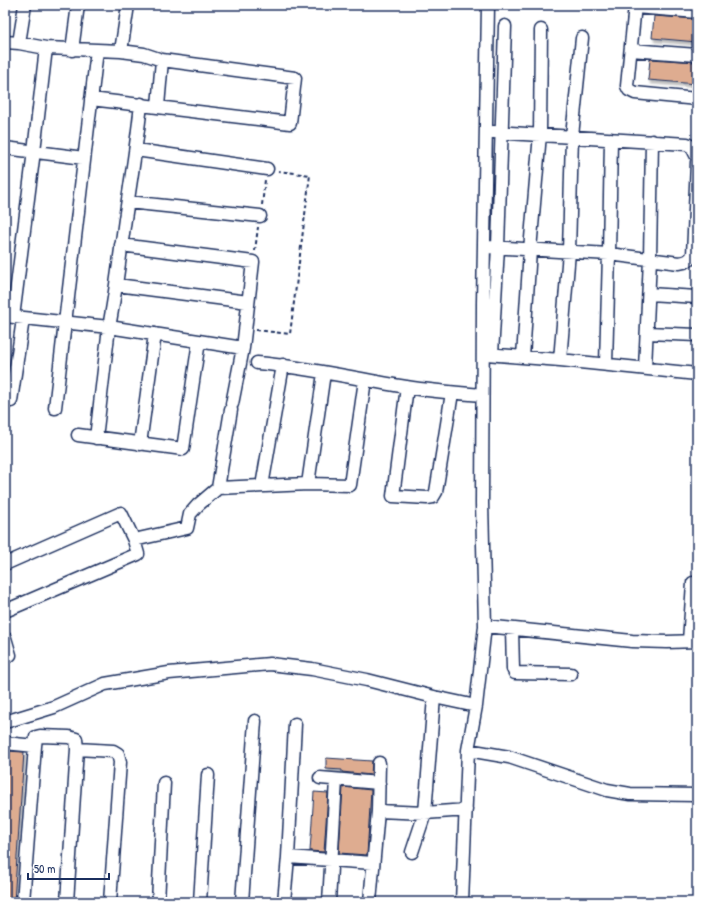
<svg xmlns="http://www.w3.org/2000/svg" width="702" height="907" font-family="'Patrick Hand',sans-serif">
  <defs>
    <filter id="shadow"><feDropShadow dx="2" dy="3.5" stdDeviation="1" flood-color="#0004"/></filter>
  </defs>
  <rect width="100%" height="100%" fill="#fff"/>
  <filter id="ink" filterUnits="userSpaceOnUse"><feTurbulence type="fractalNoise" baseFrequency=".025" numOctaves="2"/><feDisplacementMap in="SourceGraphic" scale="8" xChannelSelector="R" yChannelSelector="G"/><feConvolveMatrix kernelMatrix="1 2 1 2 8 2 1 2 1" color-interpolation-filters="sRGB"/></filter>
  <g filter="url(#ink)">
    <path fill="#deac90" stroke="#1b2f5e" filter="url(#shadow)" d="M654,16L697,19V42L652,38Z
      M650,59L697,62V84L648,80Z
      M5,751L24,752L14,902H5L8,845H5Z
      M326,758L372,761L371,775L342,772V770L326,769Z
      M343,787L371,790L367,855L339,853Z
      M314,792L328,793L324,852L310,851Z"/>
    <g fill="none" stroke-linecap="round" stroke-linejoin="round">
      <defs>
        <path id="street" d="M635,5L627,86L629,90L635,93L697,99
          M635,7L697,12
          M5,42L19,43L46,48L97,50L55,408
          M19,43L25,5
          M72,50L78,5
          M97,50L121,51L128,5
          M631,50L697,55
          M91,99L290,123L295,78L162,60L144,54L121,51
          M158,106L162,60
          M493,132L687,144L692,147L697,157
          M5,148L84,158
          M136,150L267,169
          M128,202L260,216
          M121,245L253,262L243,348L232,404
          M489,247L609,254L679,263C686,262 689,261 693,255L697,162
          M117,285L248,302
          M649,294L697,297
          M5,316L109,327C116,291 120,255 125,219C131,180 137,143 141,104
          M13,317L34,151L46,48
          M647,333L697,335
          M486,354L560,360L697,374
          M492,354L498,247L505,26
          M523,357L530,250L540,134L541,30
          M560,360L569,252L572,136L582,38
          M257,363C307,367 356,379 406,387C431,391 457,393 482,395
          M606,364L609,254L611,139
          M645,368L650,259L652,141
          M407,387L393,496L427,498L433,497L436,492L452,393
          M11,401L23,319
          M231,410L218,488L308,484L350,485L365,380
          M78,435L183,449L199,341
          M96,438L109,327L243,348
          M140,444L155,334
          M308,484L324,373
          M262,486L283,365
          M134,540L187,528L190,514L198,505L218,488
          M5,564L121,513L134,540L138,554L5,611
          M485,626L632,641L667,642L697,641
          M512,629L513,669L515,673L571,674
          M5,638L10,655L5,657
          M689,641L693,583
          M5,722L54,707L105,684L169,673L270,664L312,669L367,680L434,697L476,706
          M5,743L35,746
          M77,749L113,751L118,754L120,762L110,902
          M468,750L509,757L607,790L630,794L697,795
          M320,778L379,783
          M378,811L425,813L466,810
          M412,852L425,813L434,697
          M288,857L373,863
          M23,902L35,746L36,737L40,736L69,737L76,739L77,749L67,902
          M158,902L164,783
          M200,902L208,775
          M242,902L255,721
          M284,902L288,857L295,724
          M329,902L336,780
          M370,902L378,811L379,763
          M462,902L468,750L476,706L485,626L482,503L483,303L488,5"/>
      </defs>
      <use href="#street" stroke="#1b2f5e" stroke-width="15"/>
      <path stroke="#1b2f5e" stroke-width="2" stroke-dasharray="4 3" stroke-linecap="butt" d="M262,205L265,180
        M255,251L258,227
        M256,330L290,334L310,175L278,171"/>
      <use href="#street" stroke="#fff" stroke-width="12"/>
    </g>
  </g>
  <rect width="702" height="907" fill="none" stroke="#fff" stroke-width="20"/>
  <rect x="10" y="10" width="682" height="887" fill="none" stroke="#1b2f5e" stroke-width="1.5" filter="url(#ink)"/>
  <path d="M28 873v6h81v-6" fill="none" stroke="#1b2f5e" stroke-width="2"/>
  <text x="34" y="873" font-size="12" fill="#1b2f5e" stroke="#ffffff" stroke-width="3" paint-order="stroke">50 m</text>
</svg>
